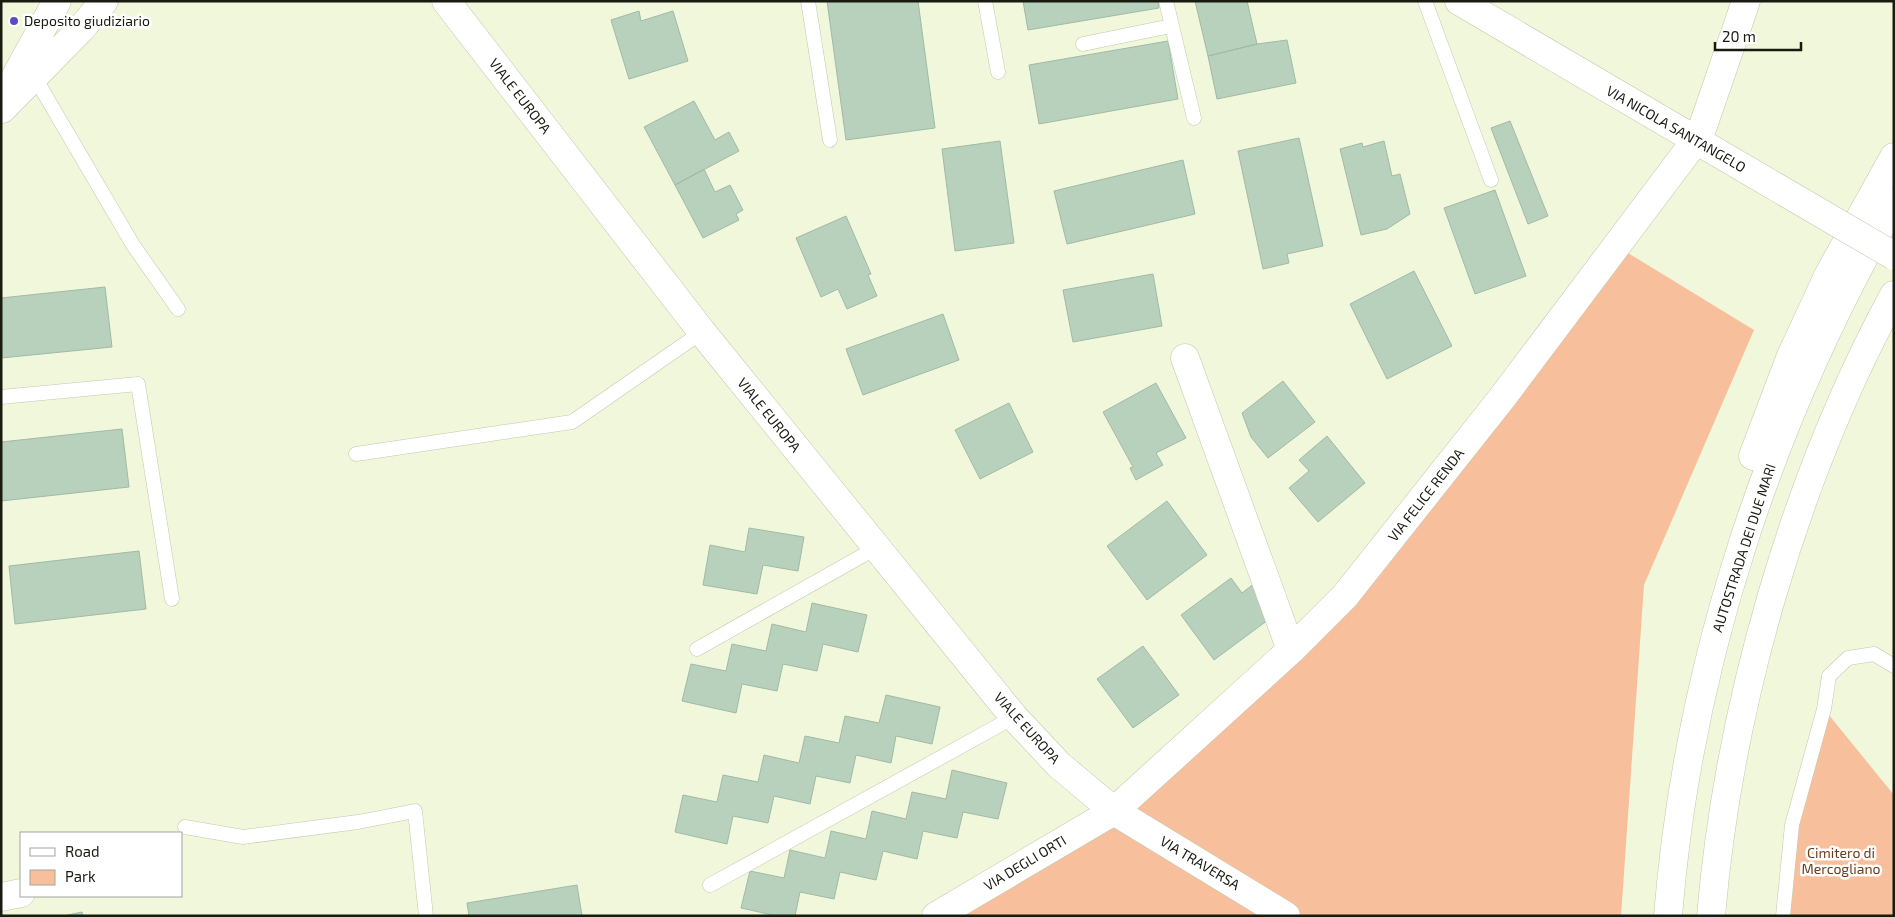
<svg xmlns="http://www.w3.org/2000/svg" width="1895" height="917" font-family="'Exo 2',sans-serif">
  <rect width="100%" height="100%" fill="#f0f7da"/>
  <path fill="#f8bf9c" d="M1628,253L1754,330L1644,585L1621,916H957L1335,624Z
    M1824,709L1894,795V916H1783L1792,825Z"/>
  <path fill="#b8d1bd" stroke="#a1baa6" d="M827,1H918L935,128L846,140Z
    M1023,1H1158L1159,8L1028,30Z
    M1195,1H1247L1257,44L1208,56Z
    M639,11L641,21L673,11L688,61L629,79L611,20Z
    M1287,40L1296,83L1217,99L1208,56L1257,44Z
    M1168,41L1178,99L1039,124L1029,65Z
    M694,101L715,140L729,132L739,151L675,185L644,127Z
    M1510,121L1548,216L1528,224L1491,128Z
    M1299,138L1323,246L1287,254L1289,263L1263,269L1238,151Z
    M1000,141L1014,243L955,251L942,149Z
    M1384,141L1392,176L1400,174L1410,214L1387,229L1361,235L1340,149L1362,143L1363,147Z
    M1183,160L1195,214L1067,244L1054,191Z
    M704,169L715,192L730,185L743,210L736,214L739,220L703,238L675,185Z
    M1495,190L1526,276L1475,294L1444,208Z
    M846,216L871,274L868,275L877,296L847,309L838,289L821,297L796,238Z
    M1414,271L1452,346L1387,379L1350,304Z
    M1153,274L1162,326L1073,342L1063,290Z
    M105,287L112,347L1,358V298Z
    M943,314L959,360L863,395L846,349Z
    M1283,381L1315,422L1268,458L1251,437L1242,413Z
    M1156,383L1186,438L1156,453L1163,465L1136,480L1130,468L1133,467L1103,412Z
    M1009,403L1033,452L980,479L955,430Z
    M122,429L129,487L1,501V442Z
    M1327,436L1365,483L1318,522L1289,488L1309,471L1299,460Z
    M1167,501L1207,555L1147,600L1107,546Z
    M749,528L804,537L798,571L763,565L757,594L703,585L710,545L745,552Z
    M139,551L146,609L15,624L9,566Z
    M1231,578L1242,593L1260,579L1272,617L1214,660L1181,615Z
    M812,603L867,615L858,652L823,644L817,671L783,664L777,691L742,684L736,713L682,701L691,664L726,671L732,644L766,651L772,624L806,632Z
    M1143,646L1179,695L1133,728L1097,679Z
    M886,695L940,707L932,744L896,736L891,763L856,755L850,783L816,776L810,804L774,796L768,823L733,816L727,844L675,832L683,795L717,802L723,775L758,782L764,755L799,763L805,736L839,743L845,716L879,723Z
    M952,770L1007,783L998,819L963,812L957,838L923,831L917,859L883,851L876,880L840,872L834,899L800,892L795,916H777L741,908L750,871L784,878L790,850L825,858L831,831L866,839L872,811L906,819L912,792L946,799Z
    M577,885L582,916H469L467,903Z
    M82,912L83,916H63Z"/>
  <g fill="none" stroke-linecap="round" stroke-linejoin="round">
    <defs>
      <path id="lane" d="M808,1L830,140
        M985,1L998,72
        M1166,1L1194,118
        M1425,1L1491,180
        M1083,44L1171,26
        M34,76L133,245L178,309
        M1,397L138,384L172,599
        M356,454L572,422L702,332
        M697,649L876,548
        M185,827L243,837L358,822L415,811L426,916
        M710,885L1014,717
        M1783,916L1792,825L1824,709L1829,676L1848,658L1874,654L1894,666"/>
      <path id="street" d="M446,1L702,332L1014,717L1059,765L1114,811L1286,916
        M2,109L80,30L104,1
        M1185,358L1291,650
        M1,897L21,893
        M936,916L1114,811L1291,650L1345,596L1502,398L1696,140L1702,129L1746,1"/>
      <path id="secondary" d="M1459,1L1718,153
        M1,103L57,1"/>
      <path id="highway" d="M1753,456L1791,356L1829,274L1894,157
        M1668,916C1688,666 1769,420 1894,203
        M1711,916C1729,707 1794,479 1894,295"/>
    </defs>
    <use href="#lane" stroke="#c2c9ad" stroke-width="15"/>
    <use href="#street" stroke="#c2c9ad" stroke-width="29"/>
    <use href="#secondary" stroke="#c2c9ad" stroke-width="29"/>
    <use href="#highway" stroke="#c2c9ad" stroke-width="29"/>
    <use href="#lane" stroke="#fff" stroke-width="14"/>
    <use href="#street" stroke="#fff" stroke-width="28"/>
    <use href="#secondary" stroke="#fff" stroke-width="28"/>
    <use href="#highway" stroke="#fff" stroke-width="28"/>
    <defs>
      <path id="secondary-bridge" d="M1718,153L1894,256"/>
    </defs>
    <use href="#secondary-bridge" stroke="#c2c9ad" stroke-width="29" stroke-linecap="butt"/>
    <use href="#secondary-bridge" stroke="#fff" stroke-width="28"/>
  </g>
  <circle fill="#594dc5" stroke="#fff" stroke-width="2" cx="14" cy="21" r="5"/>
  <g text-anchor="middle" stroke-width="5" stroke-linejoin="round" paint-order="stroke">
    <g font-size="14" fill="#191b11" stroke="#fff" text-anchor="start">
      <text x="24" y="26">Deposito giudiziario</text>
    </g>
    <g font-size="14" fill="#191b11" stroke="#fff">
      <text transform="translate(520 96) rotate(52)" y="5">VIALE EUROPA</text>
      <text transform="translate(1676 129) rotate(30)" y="5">VIA NICOLA SANTANGELO</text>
      <text transform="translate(769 415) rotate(51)" y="5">VIALE EUROPA</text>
      <text transform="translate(1426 495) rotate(-52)" y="5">VIA FELICE RENDA</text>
      <text transform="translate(1744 548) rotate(-72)" y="5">AUTOSTRADA DEI DUE MARI</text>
      <text transform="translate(1027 728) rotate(48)" y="5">VIALE EUROPA</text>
      <text transform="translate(1025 863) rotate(-31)" y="5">VIA DEGLI ORTI</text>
      <text transform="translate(1200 863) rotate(31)" y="5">VIA TRAVERSA</text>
    </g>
    <g font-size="14" fill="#6a3c1c" stroke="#fff">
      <text x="1841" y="858">Cimitero di<tspan x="1841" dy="16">Mercogliano</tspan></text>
    </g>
  </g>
  <rect width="1895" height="917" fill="none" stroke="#191b11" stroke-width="5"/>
  <rect x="20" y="832" width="162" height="65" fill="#ffffff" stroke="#a3a4a0"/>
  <rect x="30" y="848" width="25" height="8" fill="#ffffff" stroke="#a3a4a0"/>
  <text x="65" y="857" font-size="15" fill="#191b11">Road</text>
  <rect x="30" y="870" width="25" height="15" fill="#f8bf9c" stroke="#a3a4a0"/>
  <text x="65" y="882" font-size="15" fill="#191b11">Park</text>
  <path d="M1715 42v8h86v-8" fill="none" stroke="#191b11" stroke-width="2.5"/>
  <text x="1722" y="42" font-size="15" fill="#191b11" stroke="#ffffff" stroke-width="4" paint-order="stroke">20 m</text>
</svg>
